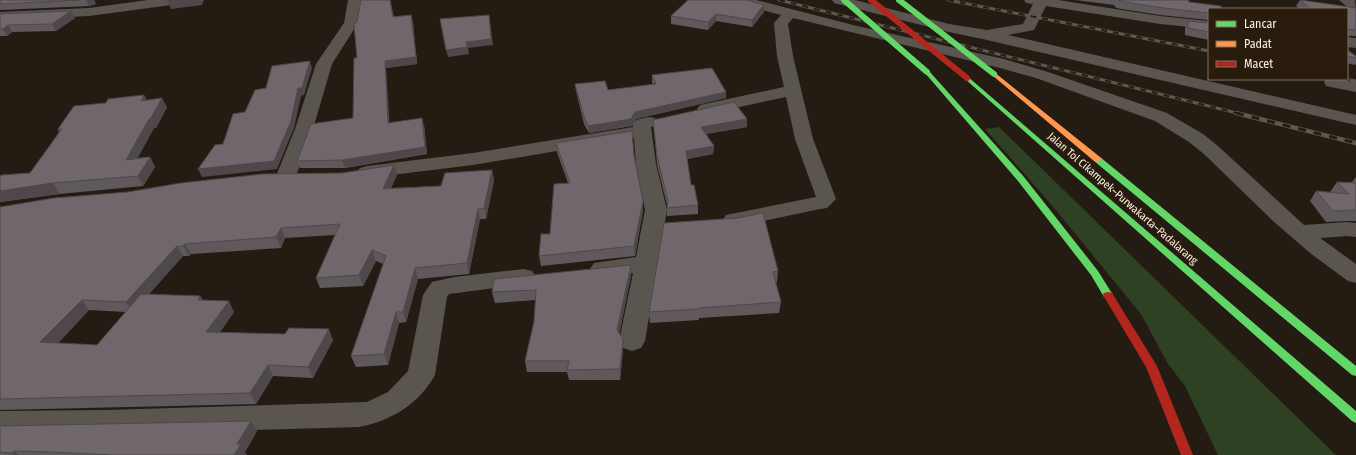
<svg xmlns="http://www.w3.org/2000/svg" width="1356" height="455" font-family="'Fira Sans Condensed',sans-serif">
  <rect width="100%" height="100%" fill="#241c13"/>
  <path fill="#2f4123" d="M999,127L1336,455H1218L1185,386L1168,364L1141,314L1050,203L985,129Z"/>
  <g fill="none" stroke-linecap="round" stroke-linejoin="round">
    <path fill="#5b5550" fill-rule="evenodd" d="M148,0H186L184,3L179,4L89,16L0,20V12L89,8Z
      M348,0H362L358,23L332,64L313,129L296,176L293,180L286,182L279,180L276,176L295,129L316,64L344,23Z
      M733,0H756L857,26L1004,59L1048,72L1167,113L1203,134L1218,146L1304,225L1347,222L1356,223V237L1347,236L1320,238L1356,264V283L1348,281L1310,253L1273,221L1204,154L1189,142L1155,121L1036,78L1000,68L793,18L788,24L793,56L813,139L836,199L827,208L820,209L734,227L726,225L723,220L726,215L816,197L795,139L786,97L706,114L700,113L697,109L700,105L784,87L777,56L774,23L781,15L735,3Z
      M832,0H855L949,24L987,30L1023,24L1033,4L1026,3L1024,0H1058L1160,16L1209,21V29L1160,24L1046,6L1034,30L1008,35L1356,115V125L987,40L949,32L834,3Z
      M1339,0H1355L1356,11L1351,10Z
      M1347,37L1356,38V48L1347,47Z
      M1326,79H1342L1356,82V92L1326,86L1324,82Z
      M649,117L655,118L658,122L655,126L651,127L656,164L667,210L645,341L641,348L632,351L623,348L619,341L633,273L602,277L594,275L590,269L594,263L636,257L645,210L636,164L634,138L473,165L367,178L360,176L357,172L360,168L367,166L473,153L633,127V124L636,120Z
      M524,269L532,271L536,277L532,283L449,294L447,297L435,375C419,404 391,421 359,427L107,434L0,435V411L107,410L367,402L388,392L408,371L423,295L432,282L454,277Z"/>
    <path fill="#63d668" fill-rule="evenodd" d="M927,70L929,71L1024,177L1098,271L1113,295L1112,297H1104L1091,275L1018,181L925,73L924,72Z
      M967,76L1356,411V423L1352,421L965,79V77Z
      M1094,157H1100L1356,366V376L1352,375L1094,161L1093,159Z"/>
    <path fill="#ff974d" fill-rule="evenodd" d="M994,72L1100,157L1101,159L1100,161H1094L992,75V73Z"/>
    <path fill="#b3261e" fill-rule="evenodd" d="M1108,292L1112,293L1157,366L1193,455H1181L1146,367L1103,295L1104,293Z"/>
    <defs>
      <path id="rail-far1" d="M779,0L1241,114
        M948,0L1209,51
        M1344,79L1356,81"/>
      <path id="rail" d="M1236,113L1356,143"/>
    </defs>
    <use href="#rail-far1" stroke="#5e5852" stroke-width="3"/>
    <use href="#rail" stroke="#5e5852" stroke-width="4.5"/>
    <use href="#rail-far1" stroke="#2a1c0d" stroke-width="2" stroke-dasharray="6" stroke-linecap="butt"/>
    <use href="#rail" stroke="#2a1c0d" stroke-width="3" stroke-dasharray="8" stroke-linecap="butt"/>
    <path stroke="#63d668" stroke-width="6" d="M844,0L927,72
      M899,0L994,74"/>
    <path stroke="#b3261e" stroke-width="6" d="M871,0L967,78"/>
  </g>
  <path fill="#5f595c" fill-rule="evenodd" d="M0,0H94L96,4L89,6L0,10Z
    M390,0L394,17L411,15L413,22L417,64L386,68L389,123L424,125L427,154L345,168H300L297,161L353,118L357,58V22Z
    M1075,0H1188L1189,2L1209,9V20L1160,15L1116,8L1114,5Z
    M1300,0L1356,8V36H1347V9H1300L1296,6Z
    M764,12L752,27L716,21L708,30L671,24V16Z
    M0,14L75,18L56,31L12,32L7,36H0Z
    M1188,21L1209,23V40L1185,35V28Z
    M1347,50L1356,56V64L1355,65L1347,63Z
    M652,75L726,92V98L636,119L632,126L589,133L584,124L576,91L575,84L608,90L653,84L652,82Z
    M144,95L147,100L167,107L156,128H154L137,158L150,157L155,167L143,186L60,194L0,202V176L30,173L59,132L58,129L106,103Z
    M747,119V127L706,134L714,146L713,154L687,159L691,185L698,205V214L667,216V205L657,164L654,128L653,120Z
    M556,143L634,155L643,201V210L635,256L541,266L539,256L550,234L568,183L557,152Z
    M492,170L494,180L486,219H480L469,274L418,279L406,322L399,323L388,365L356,367L351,356L383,264L376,261L363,286L320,288L316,278L335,235L285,238L281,248L191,254L189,256H183L149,294L200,296L203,300L234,312L220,332L333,340L313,378L273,376L256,404L0,410V207L397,175L391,188L441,186ZM89,310L126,312L97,345L58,343Z
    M1356,177V221H1347L1326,222L1310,201L1316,191L1330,192L1337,182H1352Z
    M664,223L778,271L777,282H775L781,302L779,313L699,318V320L650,323L649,312Z
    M631,265V275L619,334L623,350L620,380H569L567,372H527L525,361L534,322L536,300L495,303L492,292Z
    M0,426L257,431L245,452L247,455H0Z"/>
  <path fill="#4e484b" d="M86,0H94L96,4L89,6Z
    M167,0H204L202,5L171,9Z
    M764,5V12L752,27V20Z
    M71,11L75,18L56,31L52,24Z
    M716,14V21L708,30V22Z
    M411,15L413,22L417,64L386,68L390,130L388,123L385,61Z
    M489,15L493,45L468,48L469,54L448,57L446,50Z
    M8,25L12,32L7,36L3,29Z
    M310,61L312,68L304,95L301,96L294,128L277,169L202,177L198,169L298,88Z
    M726,92V98L636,119L632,126L589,133L588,126L635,112Z
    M144,95L149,104L141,101Z
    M162,98L167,107L156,128H154L132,169L126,160L149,119Z
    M422,118L424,125L427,154L345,168L342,160Z
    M747,119V127L701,135V127Z
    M714,146L713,154L686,159V151Z
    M150,157L155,167L143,186L138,176Z
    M394,165L397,175L386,199L383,189Z
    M492,170L494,180L486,219L484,208Z
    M53,183L60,194L0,202V191Z
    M643,201V210L635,256L634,246Z
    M478,209L480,219L469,274L467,263Z
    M281,228L285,238L281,248L276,237Z
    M185,244L191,254L189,256L183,246Z
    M177,246L183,256L133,312L126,302Z
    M372,250L376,261L363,286L359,275Z
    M631,265V275L618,341L617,330Z
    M415,268L418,279L406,322L403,312Z
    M200,296L206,307L198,300Z
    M82,300L89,310L49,353L40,342Z
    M229,301L234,312L213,342L206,332Z
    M396,312L399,323L388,365L384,354Z
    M329,329L333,340L313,378L308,367Z
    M623,339V350L620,380V369Z
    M268,365L273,376L256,404L250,393Z
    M251,421L257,431L245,452L247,455H234L237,444Z
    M14,451L18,455H14L12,453Z"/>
  <path fill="#6f676b" stroke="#4e484b" d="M0,0H80L0,4Z
    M361,0H390L393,17L411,15L416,57L385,61L388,123L422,118L425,147L342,160L297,161L311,124L353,118L354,58H357L354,24L357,22Z
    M688,0H746L764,5L752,20L716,14L708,22L671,16Z
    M1118,0H1188L1189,2L1221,6V9H1209V13L1163,8L1119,1Z
    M1300,0L1356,8V30L1347,29V9H1311Z
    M1230,8L1247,9H1231Z
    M71,11L52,24L8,25L3,29H0V14Z
    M489,15L491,39L466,42L467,47L446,50L440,19Z
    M1188,21L1209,23V32L1188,28Z
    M1347,50L1356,56V58L1347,56Z
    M310,61L302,88H298L291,121L274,161L198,169L215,145L223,144L233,114L245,112L255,90L266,88L272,66Z
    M712,68L726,92L635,112L631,119L588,126L584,117L575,84L605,81L608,90L656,84L652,75Z
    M144,95L141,101L162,98L151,118L149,119L126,160L150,157L138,176L53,183L0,191V176L2,175L30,173L62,129H58L74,106L106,103L108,99Z
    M734,102L747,119L701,127L714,146L686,151L691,185H694L698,205L667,208L668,201L657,156L653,120Z
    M632,131L634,155L643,201L634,246L539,256L541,234H550L554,184L570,183L556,143Z
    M394,165L383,189L441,186L445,173L492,170L484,208L478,209L467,263L415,268L403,312H396L384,354L351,356L386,256L372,250L359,275L316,278L340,224L281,228L276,237L185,244L183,246H177L126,302L82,300L40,342L97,345L141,294L200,296L198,300L229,301L206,332L285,334L289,328L329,329L308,367L268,365L250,393L0,399V207L54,198L128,192L181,183L262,174L342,173Z
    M1337,182L1356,183V210L1333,211L1316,191L1349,194Z
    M763,213L778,271L773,272L781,302L699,308V309L649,312L664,223L738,218Z
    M631,265L617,330L623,339L620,369L567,370L569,361H525L534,322L536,290L492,292L494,279Z
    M251,421L237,444H241L234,455H112L50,452L14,451L12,453L0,452V426Z"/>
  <g text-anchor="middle" stroke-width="4" stroke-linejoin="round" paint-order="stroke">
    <g font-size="11" fill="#fcf2e8" stroke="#2a1c0d">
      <text transform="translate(1123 198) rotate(41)" y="4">Jalan Tol Cikampek–Purwakarta–Padalarang</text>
    </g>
  </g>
  <rect x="1208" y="8" width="140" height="72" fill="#2a1c0d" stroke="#7e7265"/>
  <rect x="1216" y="21" width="20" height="6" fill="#63d668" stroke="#7e7265"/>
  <text x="1244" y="28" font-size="12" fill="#fcf2e8">Lancar</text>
  <rect x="1216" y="41" width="20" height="6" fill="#ff974d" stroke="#7e7265"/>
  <text x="1244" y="48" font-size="12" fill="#fcf2e8">Padat</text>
  <rect x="1216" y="61" width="20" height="6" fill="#b3261e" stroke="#7e7265"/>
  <text x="1244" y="68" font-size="12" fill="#fcf2e8">Macet</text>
</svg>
